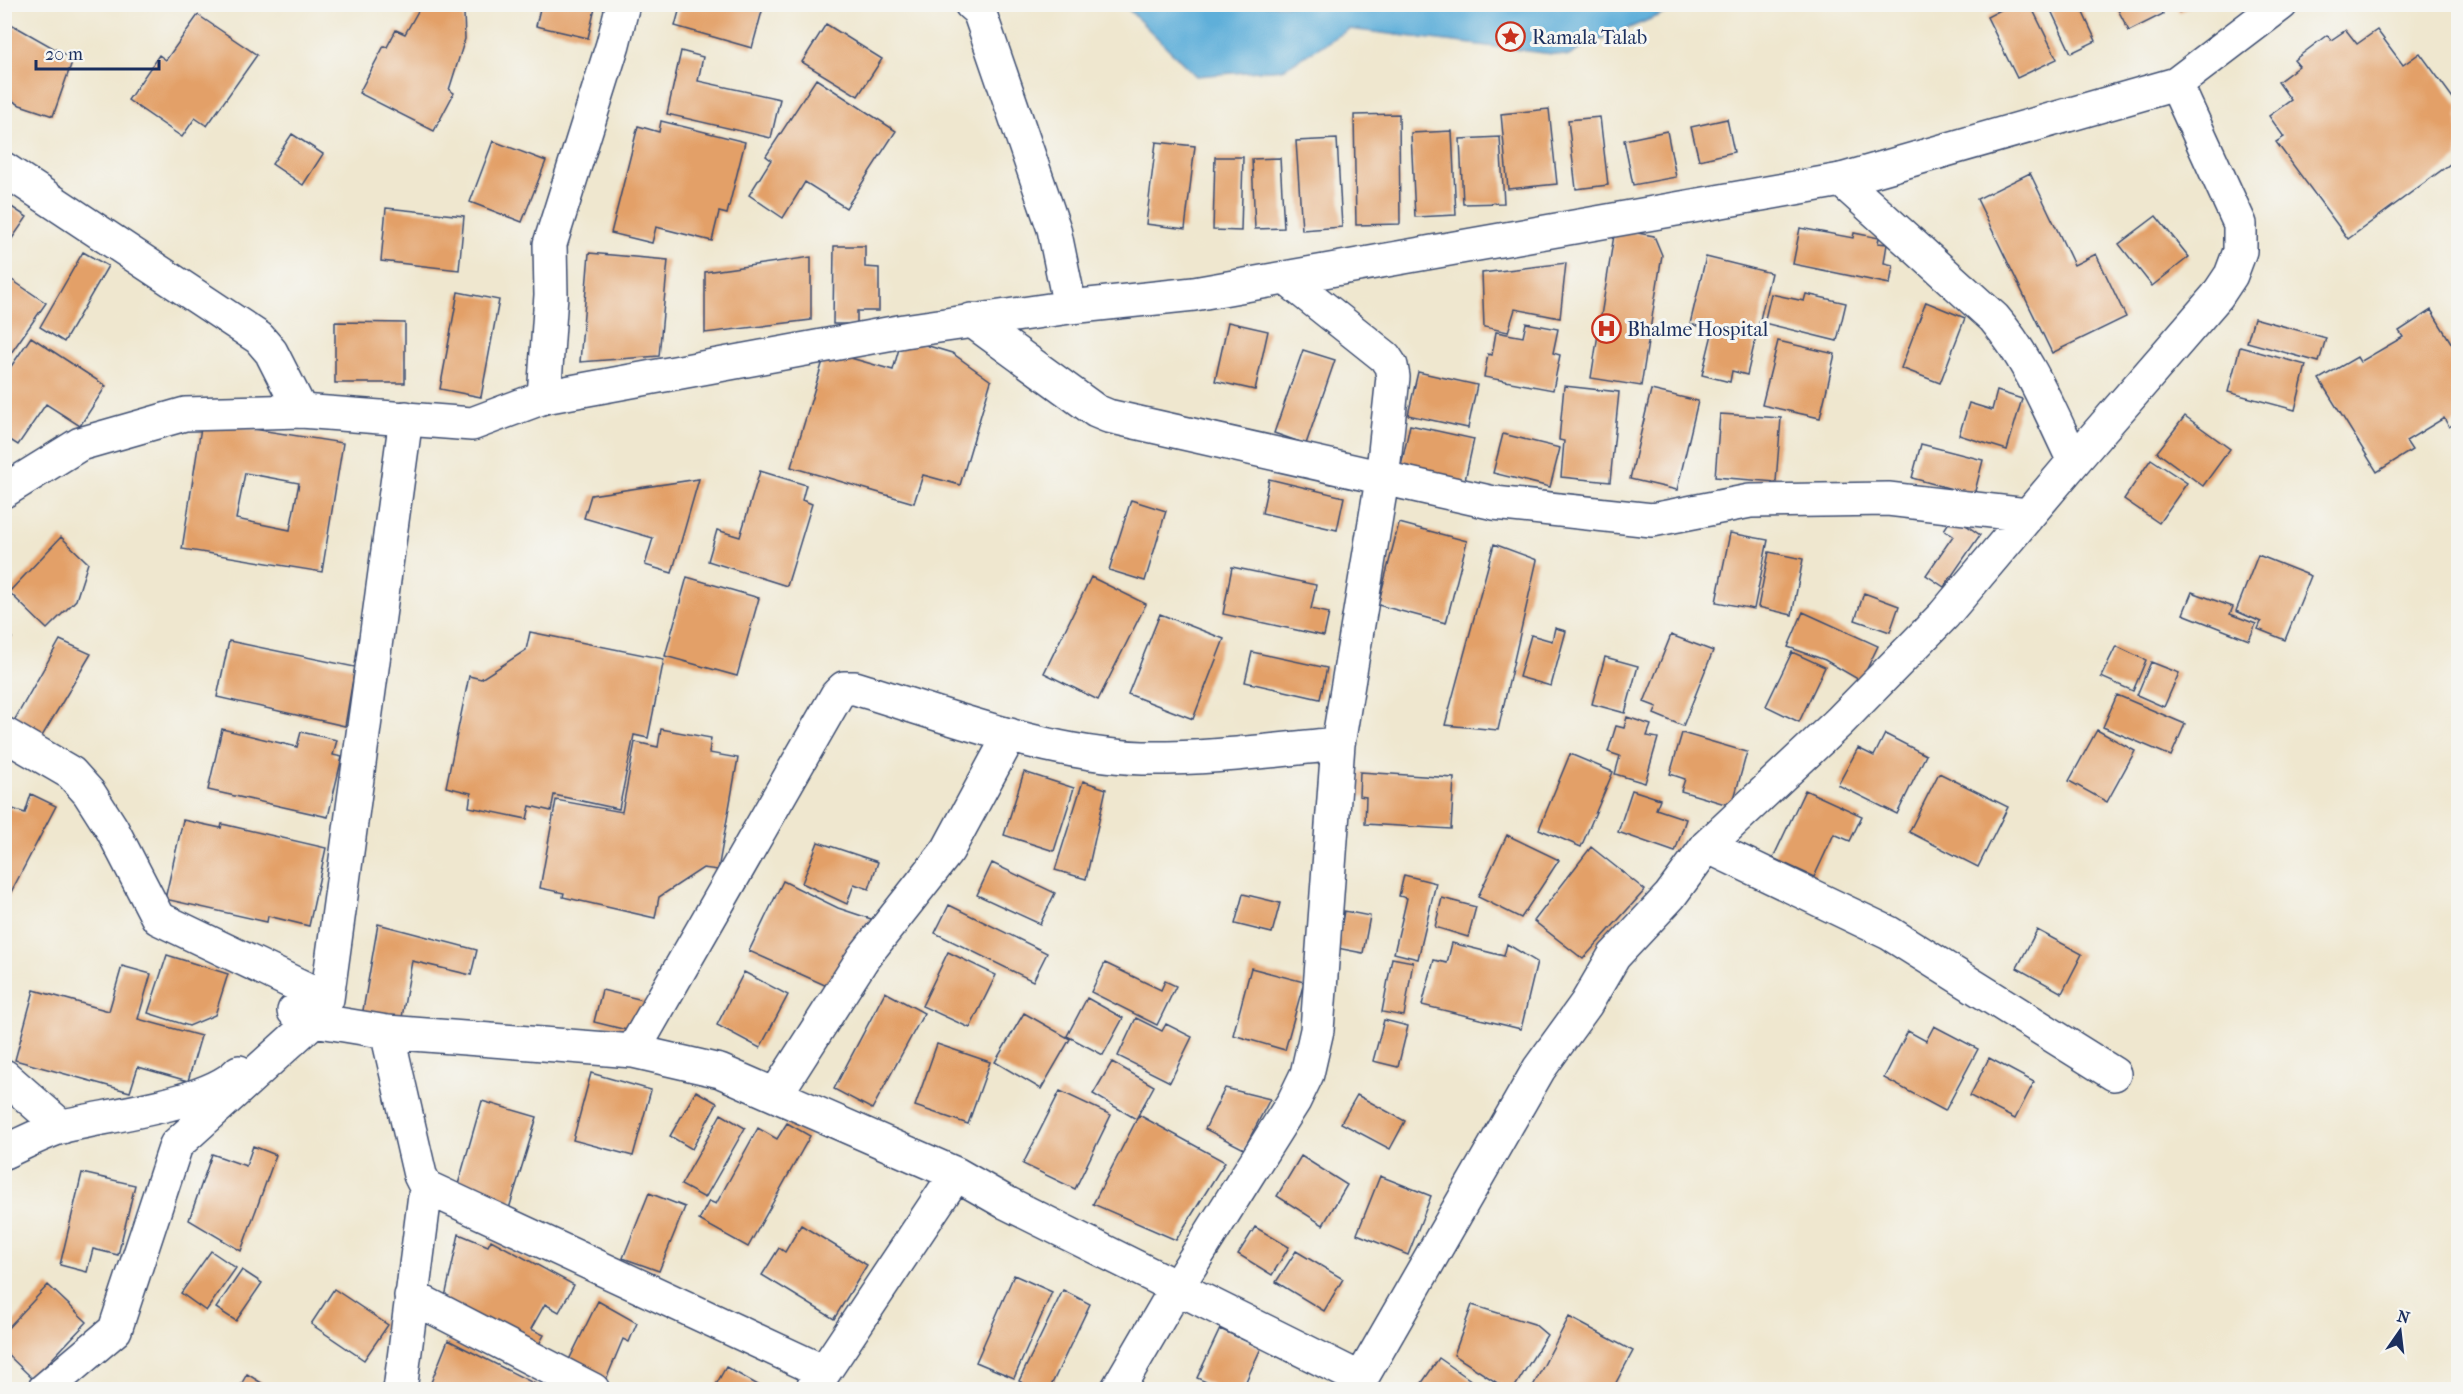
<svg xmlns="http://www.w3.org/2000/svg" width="2463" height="1394" font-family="'IM FELL French Canon',serif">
  <rect width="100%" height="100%" fill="#f6f6f2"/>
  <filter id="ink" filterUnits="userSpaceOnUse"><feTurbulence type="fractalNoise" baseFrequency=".0167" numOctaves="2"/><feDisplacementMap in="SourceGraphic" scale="12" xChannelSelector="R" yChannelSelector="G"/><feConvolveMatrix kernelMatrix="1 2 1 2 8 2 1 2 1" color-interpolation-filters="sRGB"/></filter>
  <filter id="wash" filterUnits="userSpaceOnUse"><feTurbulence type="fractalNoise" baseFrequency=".008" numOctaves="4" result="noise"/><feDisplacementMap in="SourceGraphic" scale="24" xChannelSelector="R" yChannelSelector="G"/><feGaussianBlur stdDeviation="1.35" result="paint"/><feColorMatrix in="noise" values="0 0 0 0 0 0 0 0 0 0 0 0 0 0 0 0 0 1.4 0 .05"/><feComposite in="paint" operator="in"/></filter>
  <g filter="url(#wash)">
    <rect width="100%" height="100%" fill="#efe7cf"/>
    <path fill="#5eafd9" stroke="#3c6f9c" stroke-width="1.5" d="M1124,5H1684L1586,46L1569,56L1349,29L1283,69L1196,76Z"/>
    <g id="blocks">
      <path fill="#e3a067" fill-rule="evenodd" d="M422,4H442L464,13L465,39L449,90L454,93L434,131L359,93L384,46L387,47L396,30L405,34Z
        M541,4H596L588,38L536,26Z
        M681,4H764L752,48L675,26Z
        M2012,4H2030L2057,59L2017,78L1987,17Z
        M2048,4H2079L2096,41L2071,53Z
        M2115,4H2159L2163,14L2129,31Z
        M2176,4H2196L2179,12Z
        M198,15L257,55L207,126L195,118L182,137L128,100L159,55L166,60Z
        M11,24L73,59L53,116L20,105L4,96V34Z
        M826,24L882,59L858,96L802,62Z
        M2346,30L2357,44L2377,30L2403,65L2420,53L2458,105V158L2348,239L2276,142L2284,137L2269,116L2291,100L2278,82L2299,66L2294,60L2327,35L2331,40Z
        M681,51L703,57L698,81L780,99L771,138L667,114Z
        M816,79L896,131L846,208L805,182L783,218L749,195L771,160L766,156Z
        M1549,109L1557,184L1508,189L1501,114Z
        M1399,114L1400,224L1356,225L1354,115Z
        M1600,117L1608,185L1576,189L1568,120Z
        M1727,119L1734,152L1699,160L1691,127Z
        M661,121L745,142L727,214L719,212L712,241L656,227L652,243L611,233L638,126L659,132Z
        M1452,131L1456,215L1415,217L1411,133Z
        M1667,131L1676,177L1633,185L1624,140Z
        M292,134L323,154L303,185L272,164Z
        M1500,137L1504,203L1463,204L1460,139Z
        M1337,139L1342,227L1302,230L1296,141Z
        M493,141L546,161L522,222L470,202Z
        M1156,142L1195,146L1185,229L1146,224Z
        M1215,157H1243L1241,231L1213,230Z
        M1280,158L1284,228L1255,229L1252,159Z
        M2030,173L2074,265L2096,254L2126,317L2052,353L1977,199Z
        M4,202L27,217L4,250Z
        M386,208L464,216L459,270L381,261Z
        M2156,216L2189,257L2152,286L2119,244Z
        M1800,228L1853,238L1854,233L1879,238L1878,243L1887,244L1884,263L1893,265L1890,284L1793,264Z
        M1615,229L1654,236L1662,255L1641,386L1591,378Z
        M834,246H865V267L879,268V311H857V324H833Z
        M83,252L108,266L64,342L40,327Z
        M589,253L668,260L659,356L580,362Z
        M811,257V320L705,333V272Z
        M1706,257L1771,273L1747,375L1732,371L1730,382L1702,375L1713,330L1690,324Z
        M1566,263L1560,318L1515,309L1508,332L1484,327L1482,273Z
        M12,280L46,303L4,363V291Z
        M458,292L499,300L481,397L440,389Z
        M1771,294L1804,301L1806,294L1846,303L1837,341L1764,323Z
        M1926,302L1965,318L1940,383L1901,368Z
        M2431,310L2458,354V421L2449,427L2444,418L2406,441L2412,450L2377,472L2319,379L2357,357L2360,362L2403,337L2399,331Z
        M2254,318L2326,338L2319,362L2247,342Z
        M335,322L405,323V383H335Z
        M1228,322L1268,331L1255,390L1215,381Z
        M1526,323L1558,329L1553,353L1560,355L1553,390L1484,377L1488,354L1492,355L1496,332L1523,337Z
        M31,337L106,386L80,426L46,404L18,445L4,436V368L6,366L10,368Z
        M902,338L952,353L991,381L960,485L923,475L914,503L791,467L826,351L893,370Z
        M1778,341L1835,354L1820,418L1762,405Z
        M2240,347L2306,365L2295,410L2228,392Z
        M1303,350L1335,360L1306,444L1274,433Z
        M1418,372L1477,385L1468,428L1408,415Z
        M1564,386L1619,392L1610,482L1561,477L1564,441L1559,440Z
        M1651,390L1698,401L1677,490L1630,479Z
        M1997,391L2022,399L2007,450L1959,435L1969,403L1992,410Z
        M1720,414L1781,418L1776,482L1715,477Z
        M2185,416L2230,449L2203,486L2157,452Z
        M202,421L343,443L322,572L182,549ZM245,473L299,483L290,530L236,519Z
        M1410,425L1474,439L1464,485L1400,471Z
        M1503,434L1560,448L1550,487L1493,473Z
        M1921,444L1983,460L1974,495L1912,478Z
        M2151,459L2187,483L2159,523L2124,499Z
        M760,471L806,485L802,500L812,504L787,586L708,561L717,530L740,537Z
        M699,479L672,573L645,565L653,538L584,518L591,495Z
        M1269,479L1344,497L1337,530L1262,513Z
        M1131,500L1166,511L1145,581L1109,570Z
        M1953,516L1980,535L1944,587L1926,575L1953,536L1944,530Z
        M1399,523L1467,541L1446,623L1378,605Z
        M1730,533L1768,540L1754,609L1716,602Z
        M61,537L88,563L76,600L47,629L9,592Z
        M1494,544L1537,560L1498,730L1445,725Z
        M1769,552L1803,559L1792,615L1758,607Z
        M2258,555L2311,576L2285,640L2258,629L2261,622L2236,611Z
        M1232,567L1316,585L1311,609L1329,613L1324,636L1223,614Z
        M687,577L759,598L737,676L665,656Z
        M1091,577L1146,604L1098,700L1044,673Z
        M2192,592L2233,607L2230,614L2256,624L2249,640L2183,614Z
        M1864,593L1899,606L1890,632L1855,620Z
        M1803,612L1878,646L1861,681L1825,660L1788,647Z
        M1160,614L1224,639L1193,719L1128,694Z
        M1555,628L1566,631L1551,686L1519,677L1531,635L1552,641Z
        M4,631L12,638L4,645Z
        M530,632L664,659L648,738L634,735L619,809L554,795L551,811L530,806L527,819L469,807L471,793L446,787L469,676L481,679L526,650Z
        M1671,635L1713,651L1683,726L1654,714L1657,707L1644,702Z
        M60,640L91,654L38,743L10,728Z
        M229,641L355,667L345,726L217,697Z
        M2116,646L2146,660L2133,691L2101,677Z
        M1252,652L1327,668L1320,699L1245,682Z
        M1792,652L1825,667L1799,722L1766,706Z
        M1605,657L1638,666L1625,713L1592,704Z
        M2151,662L2179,673L2164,707L2137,695Z
        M2117,695L2185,724L2171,756L2103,727Z
        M1627,717L1651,725L1647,736L1658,738L1645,783L1615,774L1620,756L1608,752L1616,726L1624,728Z
        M222,729L297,747L301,732L337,740L333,755L342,757L328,817L208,790Z
        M661,729L711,738L709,753L738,758L718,870L703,868L659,897L655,918L563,897L564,893L540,888L556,800L622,812L635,742L658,747Z
        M2097,730L2135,751L2107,802L2069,781Z
        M1682,733L1747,752L1732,806L1681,791L1685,779L1670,774Z
        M1885,734L1926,755L1897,814L1838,785L1858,748L1874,756Z
        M1570,754L1613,772L1581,847L1539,829Z
        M1024,772L1074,788L1054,851L1004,835Z
        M1360,772L1454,778L1451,829L1365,824L1366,797L1359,796Z
        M1939,773L2008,807L1978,867L1909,832Z
        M1083,781L1106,789L1086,879L1055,870Z
        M1632,790L1660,799L1656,809L1686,819L1675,852L1618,832Z
        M1805,790L1862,816L1850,841L1834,834L1814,877L1773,858Z
        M31,794L56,806L9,896L4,893V806L25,813Z
        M183,820L221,828L222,824L326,848L309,926L268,916L267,922L165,899Z
        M1507,835L1559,860L1521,918L1478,897Z
        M818,842L878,862L869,889L854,884L847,904L802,883Z
        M1591,847L1645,890L1583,959L1534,921Z
        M992,863L1055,893L1040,924L977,895Z
        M1404,875L1436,883L1418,959L1394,953L1407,898L1399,896Z
        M783,881L838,908L874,920L827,986L749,951Z
        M1243,894L1280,903L1272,933L1235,924Z
        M1442,898L1476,907L1468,937L1435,927Z
        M949,905L1047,953L1033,981L935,933Z
        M1344,911L1370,916L1363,953L1337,948Z
        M378,924L477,950L471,975L412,961L401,1023L362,1016Z
        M2037,930L2082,954L2062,993L2017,968Z
        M1452,943L1504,956L1507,944L1537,962L1521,1029L1422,1005L1434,960L1447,963Z
        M948,952L996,975L970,1028L922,1006Z
        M167,955L228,974L215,1015L189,1026L148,1013Z
        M1392,958L1413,962L1404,1016L1382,1012Z
        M1105,963L1161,990L1165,981L1176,986L1157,1025L1091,992Z
        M122,966L151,974L138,1019L201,1036L188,1081L138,1067L130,1092L15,1060L34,990L109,1011Z
        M1251,968L1304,982L1285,1050L1233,1035Z
        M744,972L788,995L760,1048L717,1025Z
        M602,990L647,1001L639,1033L594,1022Z
        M885,992L924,1013L872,1109L834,1089Z
        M1087,998L1123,1018L1103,1055L1067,1036Z
        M1024,1013L1070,1039L1041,1089L995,1062Z
        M1136,1018L1162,1031L1166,1024L1192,1037L1170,1082L1118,1056Z
        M1384,1020L1408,1026L1398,1067L1373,1061Z
        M1934,1026L1978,1049L1945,1111L1884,1078L1908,1031L1926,1041Z
        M937,1044L990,1062L968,1124L915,1106Z
        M1989,1058L2034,1082L2015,1119L1970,1096Z
        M1112,1062L1154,1086L1136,1119L1093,1094Z
        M591,1073L651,1090L633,1156L573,1140Z
        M1225,1088L1270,1099L1244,1149L1205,1129Z
        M696,1091L717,1103L692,1149L670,1136Z
        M1060,1091L1111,1115L1075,1189L1023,1164Z
        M1357,1095L1405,1121L1390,1149L1341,1123Z
        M482,1101L537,1117L508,1212L455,1195Z
        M721,1114L745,1128L705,1198L681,1185Z
        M1139,1115L1225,1162L1176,1240L1093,1204Z
        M787,1123L810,1136L748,1247L699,1220L709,1201L716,1204L758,1128L777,1139Z
        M253,1146L276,1155L241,1251L189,1220L212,1154L246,1166Z
        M1301,1156L1347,1185L1323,1225L1277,1196Z
        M82,1173L135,1185L118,1255L93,1249L87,1272L60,1265Z
        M1380,1176L1431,1196L1408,1255L1357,1234Z
        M649,1193L685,1207L659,1271L623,1258Z
        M801,1225L867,1265L834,1319L762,1275L779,1248L785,1252Z
        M1255,1227L1289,1247L1272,1275L1238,1254Z
        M459,1234L488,1246L491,1240L574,1285L559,1312L545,1304L531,1329L544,1335L533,1355L443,1306Z
        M211,1251L236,1268L206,1311L181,1293Z
        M1296,1251L1343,1279L1324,1311L1276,1282Z
        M242,1270L262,1283L236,1321L216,1308Z
        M1014,1275L1052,1292L1014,1378L976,1362Z
        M48,1285L87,1322L33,1379L5,1352V1331Z
        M334,1289L388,1325L364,1360L311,1324Z
        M1063,1290L1090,1304L1049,1390H1036L1019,1381Z
        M598,1301L637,1323L629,1342L623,1339L605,1382L568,1362Z
        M1472,1305L1534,1324L1547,1335L1513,1390H1508L1454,1355Z
        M1569,1317L1633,1351L1612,1390H1531Z
        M1220,1329L1261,1348L1242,1390H1224L1197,1378Z
        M448,1340L547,1390H428Z
        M1439,1358L1485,1390H1417Z
        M726,1367L767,1390H713Z
        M247,1374L273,1390H238Z"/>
    </g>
  </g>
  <g filter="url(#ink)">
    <use href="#blocks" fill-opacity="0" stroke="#3b4b6f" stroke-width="1.5"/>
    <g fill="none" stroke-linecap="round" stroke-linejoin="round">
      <defs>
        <path id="street" d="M4,169L259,338L271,352L301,411
          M1841,180L1994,318C2030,360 2050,412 2074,461
          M971,320L1096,411L1108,416L1494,503L1652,520L1750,501L1888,499L2027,515
          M544,397L551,295L550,244L613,44L623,4
          M4,734L71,773L89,793L112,829L158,918L327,999
          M1707,846L1889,933L2114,1074
          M301,1014L294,1011L327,999L406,418
          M387,1032L420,1175L426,1187L400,1390
          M633,1051L837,695L844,688H855C945,715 1048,755 1143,758C1208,759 1273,750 1338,744
          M4,1076L62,1127
          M776,1094L863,958L948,850L1010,735
          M4,1152C24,1143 44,1132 64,1126C108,1115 209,1104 239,1072
          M426,1187L824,1372
          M411,1296L593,1390
          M1361,1379L1539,1069L1586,1004L1614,956L1670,896L1707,846L1839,722L1944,615L2074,461L2217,296L2231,275L2240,251V224L2176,84
          M44,1390L115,1330L176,1145L314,1020L387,1032L633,1051L720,1071L956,1174L1005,1202L1361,1379L1357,1390
          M812,1390L956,1174
          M1117,1390L1177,1287L1294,1101L1307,1074L1317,1030L1338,744L1382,480L1393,377L1391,366L1385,357L1286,278"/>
        <path id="secondary" d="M971,4L979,11L1054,229L1070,307
          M4,491L80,444L185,414L301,411L472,424L544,397L904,331L1070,307L1194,294L1841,180L2176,84L2281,4"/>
      </defs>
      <use href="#street" stroke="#3b4b6f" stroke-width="36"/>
      <use href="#secondary" stroke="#3b4b6f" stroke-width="36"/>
      <use href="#street" stroke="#fff" stroke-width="33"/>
      <use href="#secondary" stroke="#fff" stroke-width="33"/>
    </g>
  </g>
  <defs>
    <symbol id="sight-ring" viewBox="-11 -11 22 22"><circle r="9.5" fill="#f6f6f2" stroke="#c8321e" stroke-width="1.5"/><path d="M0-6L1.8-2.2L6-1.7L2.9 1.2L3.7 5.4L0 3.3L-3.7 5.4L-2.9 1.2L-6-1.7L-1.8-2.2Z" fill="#c8321e"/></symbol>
    <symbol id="hospital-ring" viewBox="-11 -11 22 22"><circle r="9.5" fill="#f6f6f2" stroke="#c8321e" stroke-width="1.5"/><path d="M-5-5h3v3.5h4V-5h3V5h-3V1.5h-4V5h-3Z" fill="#c8321e"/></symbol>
  </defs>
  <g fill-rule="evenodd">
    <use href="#sight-ring" x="1494" y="20" width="33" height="33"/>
    <use href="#hospital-ring" x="1590" y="312" width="33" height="33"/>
  </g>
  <g text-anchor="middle" stroke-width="6" stroke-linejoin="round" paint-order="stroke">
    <g font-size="20" fill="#1b2f5e" stroke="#f6f6f2" text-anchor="start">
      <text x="1532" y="44">Ramala Talab</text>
      <text x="1627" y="336">Bhalme Hospital</text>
    </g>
  </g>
  <rect width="2463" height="1394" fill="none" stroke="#f6f6f2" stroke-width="24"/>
  <g transform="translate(2400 1331) rotate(14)" stroke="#f6f6f2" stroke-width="4.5" paint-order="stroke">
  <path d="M0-4.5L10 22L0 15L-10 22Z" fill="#1b2f5e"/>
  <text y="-9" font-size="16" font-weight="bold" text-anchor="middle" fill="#1b2f5e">N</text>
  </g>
  <path d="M36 60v9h123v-9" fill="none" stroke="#1b2f5e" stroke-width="3"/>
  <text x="45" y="60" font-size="18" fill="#1b2f5e" stroke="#f6f6f2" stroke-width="4.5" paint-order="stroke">20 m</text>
</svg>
